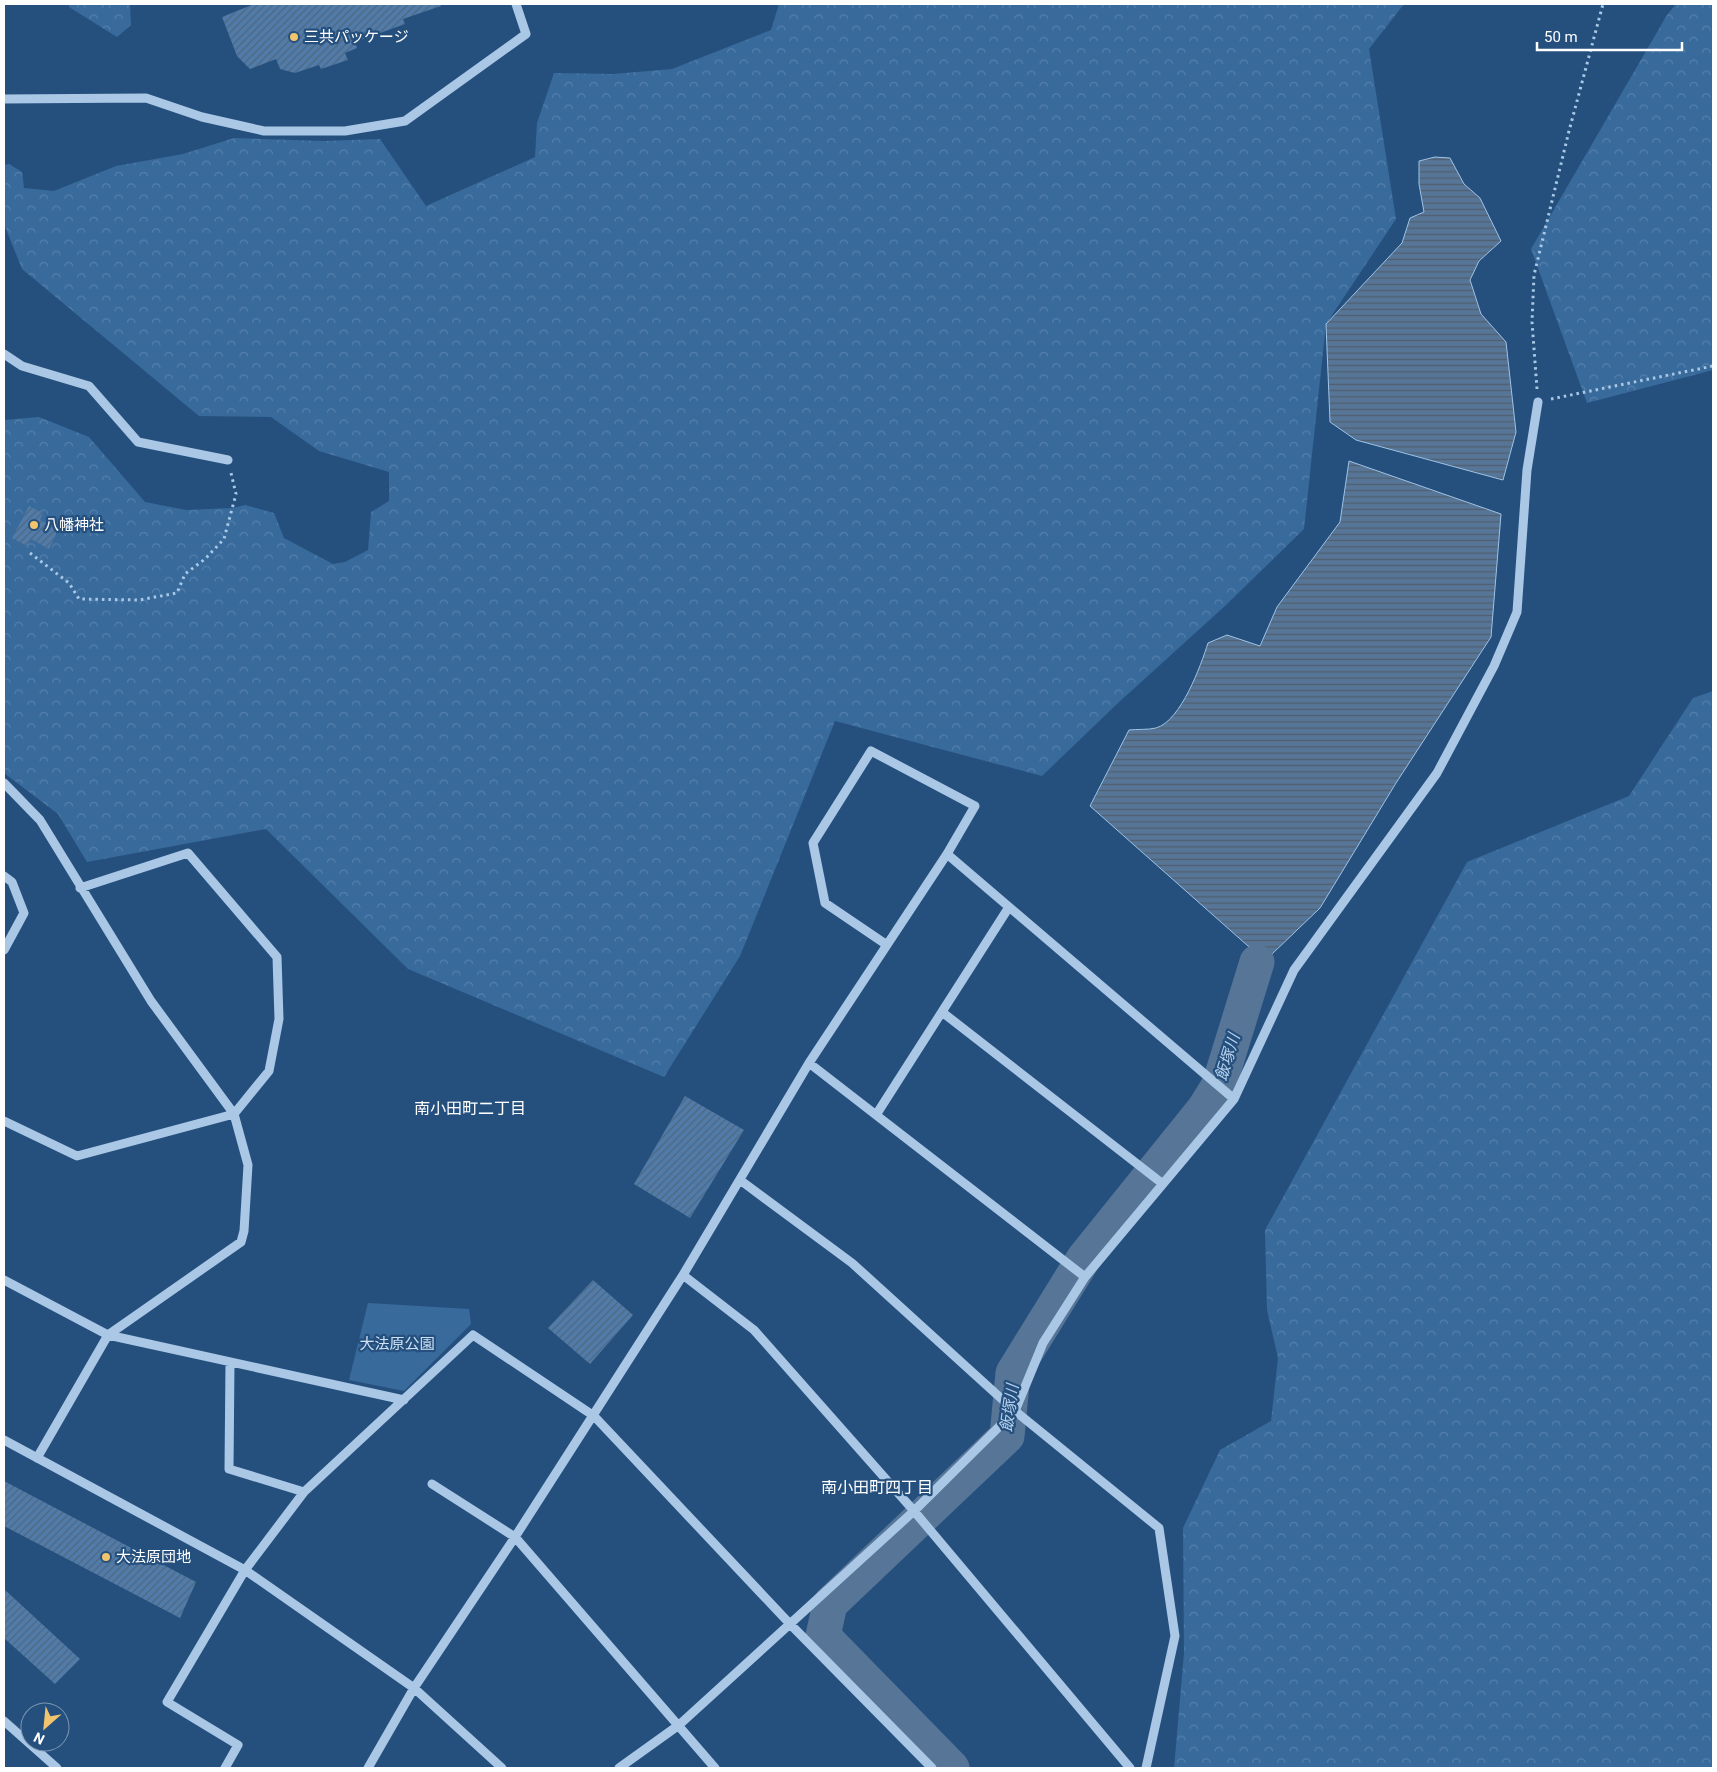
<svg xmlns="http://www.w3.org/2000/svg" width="1717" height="1772" font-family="Roboto,'Noto Sans JP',sans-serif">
  <defs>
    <pattern id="forest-crowns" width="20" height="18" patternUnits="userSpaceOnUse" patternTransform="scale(1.25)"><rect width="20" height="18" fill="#386a9c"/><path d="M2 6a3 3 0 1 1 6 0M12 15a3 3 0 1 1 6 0" fill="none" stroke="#5680ab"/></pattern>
    <pattern id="water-rules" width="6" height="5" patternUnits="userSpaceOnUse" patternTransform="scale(1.25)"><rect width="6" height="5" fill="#567597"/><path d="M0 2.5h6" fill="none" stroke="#505e6e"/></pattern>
    <pattern id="building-hatch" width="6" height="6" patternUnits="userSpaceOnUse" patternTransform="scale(1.25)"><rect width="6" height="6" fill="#517ca9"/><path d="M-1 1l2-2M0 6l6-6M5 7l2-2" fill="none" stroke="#4f667f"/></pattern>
  </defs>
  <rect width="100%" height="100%" fill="#25507e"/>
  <path fill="url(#forest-crowns)" d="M69,4H130L131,25L117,37L69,7Z
    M779,4H1404L1369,49L1396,219L1326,324L1304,529L1225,606L1118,703L1042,776L835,721L740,956L664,1077L408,969L266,829L87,862L58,814L4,773V420L39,417L89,437L145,502L186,510L233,508L245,505L274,513L284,538L333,564L345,562L368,550L371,512L389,501V472L319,451L271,417L199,416L22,269L4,224V165L9,164L22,172L24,188L54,191L116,166L183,154L234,138L323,141L380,139L426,206L535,157L537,123L554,73L613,74L672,69L771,30Z
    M1676,4H1713V370L1587,403L1531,249L1667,15Z
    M1713,691V1768H1174L1184,1653L1183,1528L1220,1450L1271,1421L1278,1358L1267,1310L1265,1230L1467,862L1629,796L1693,698Z"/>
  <path fill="#386a9c" d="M368,1303L469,1309L471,1324L404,1391L349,1380Z"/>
  <path fill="url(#water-rules)" stroke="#9ec3e6" d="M1435,157L1450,158L1464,184L1480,198L1501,241L1479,261L1470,280L1481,314L1506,342L1516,432L1503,480L1356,440L1330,422L1326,324L1402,243L1410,218L1424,212L1419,184V161Z
    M1349,461L1501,514L1491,637L1396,783L1320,908L1272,954L1248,946L1090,806L1129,730C1137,729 1148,730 1156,728C1181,721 1201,665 1208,643L1227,635L1260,646L1277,607L1340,522Z"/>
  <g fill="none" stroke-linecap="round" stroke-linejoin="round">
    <path stroke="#567597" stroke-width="35" d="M952,1768L823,1636L830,1604L1007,1436L1013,1373L1084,1258L1204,1109L1219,1085L1257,962"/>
  </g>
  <path fill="url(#building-hatch)" d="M254,4H440L441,6L403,19L405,24L355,42L357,48L345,53L348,60L321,69L319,65L295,73L280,69L276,59L250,69L237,56L222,17Z
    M29,506L43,513L40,520L58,530L49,549L31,539L27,546L12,538Z
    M685,1096L744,1130L690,1218L634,1184Z
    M593,1280L633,1315L590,1364L548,1328Z
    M4,1481L196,1582L180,1618L4,1526Z
    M4,1589L80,1659L55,1684L4,1638Z"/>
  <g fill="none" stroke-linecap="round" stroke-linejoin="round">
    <path stroke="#aac8e6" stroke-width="3" stroke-dasharray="2.5 4" stroke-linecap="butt" d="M1537,389L1532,322L1534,275L1569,131L1603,4
      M1551,399L1713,366
      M30,553L69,583L79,599L139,600L177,593L185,574L205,559L224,539L236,494L231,473"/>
    <path stroke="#aac8e6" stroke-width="9" d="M4,99L146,98L202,117L264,131H345L405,121L526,34L516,4
      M4,354L22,366L89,386L138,442L228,460
      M4,783L40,820L151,1001L234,1114L248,1165L244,1231L241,1242L108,1335L37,1458
      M947,854L1234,1099
      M4,876L12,882L24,913L4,950
      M942,1012L1163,1184
      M809,1063L1085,1277
      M876,1115L1009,907
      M4,1121L77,1156L234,1114L269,1071L279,1019L277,957L188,853L80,888
      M740,1180L852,1263L1015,1411L1159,1528L1175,1636L1146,1768
      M683,1275L754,1330L914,1511L1130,1768
      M4,1280L108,1335L404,1400
      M230,1362L229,1469L304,1492
      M4,1440L245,1570L414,1688L502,1768
      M432,1484L515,1537L715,1768
      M4,1721L57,1768
      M225,1768L238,1745L167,1702L245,1570L304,1492L473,1335L594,1416L790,1624L932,1768
      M368,1768L414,1688L515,1537L683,1275L809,1063L947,854L975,806L871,751L813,843L825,903L887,945
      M619,1768L679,1725L914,1511L1015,1411L1043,1343L1085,1277L1234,1099L1294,970L1437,773L1494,666L1517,612L1527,470L1538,402"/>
  </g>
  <g fill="#f0c56e" stroke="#25507e" stroke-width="2">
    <circle cx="294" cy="37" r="5"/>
    <circle cx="34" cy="525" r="5"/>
    <circle cx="106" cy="1557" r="5"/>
  </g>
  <g text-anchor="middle" stroke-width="4.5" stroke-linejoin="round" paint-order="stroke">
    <g font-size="15" fill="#fff" stroke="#25507e" text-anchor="start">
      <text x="304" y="42">三共パッケージ</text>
      <text x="44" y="530">八幡神社</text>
      <text x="116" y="1562">大法原団地</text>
    </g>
    <g font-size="15" fill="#cde1f5" stroke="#25507e">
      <text x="397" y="1349">大法原公園</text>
    </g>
    <g font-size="16" font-style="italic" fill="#b5d1ed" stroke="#25507e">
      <text transform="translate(1227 1057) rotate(-73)" y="6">飯塚川</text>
      <text transform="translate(1009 1408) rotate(-82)" y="6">飯塚川</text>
    </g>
    <g font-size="16" fill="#fff" stroke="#25507e">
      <text x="470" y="1114">南小田町二丁目</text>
      <text x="877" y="1493">南小田町四丁目</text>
    </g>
  </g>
  <rect width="1717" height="1772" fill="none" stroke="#ffffff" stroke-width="10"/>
  <g transform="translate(45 1727) rotate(207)"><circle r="24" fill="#25507e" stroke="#7c96b2"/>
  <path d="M0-4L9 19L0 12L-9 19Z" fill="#f0c56e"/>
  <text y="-8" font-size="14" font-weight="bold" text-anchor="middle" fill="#ffffff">N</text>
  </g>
  <path d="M1537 42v8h145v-8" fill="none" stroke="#ffffff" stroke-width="2.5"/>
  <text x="1544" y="42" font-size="15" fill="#ffffff" stroke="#25507e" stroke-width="4" paint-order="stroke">50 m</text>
</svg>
